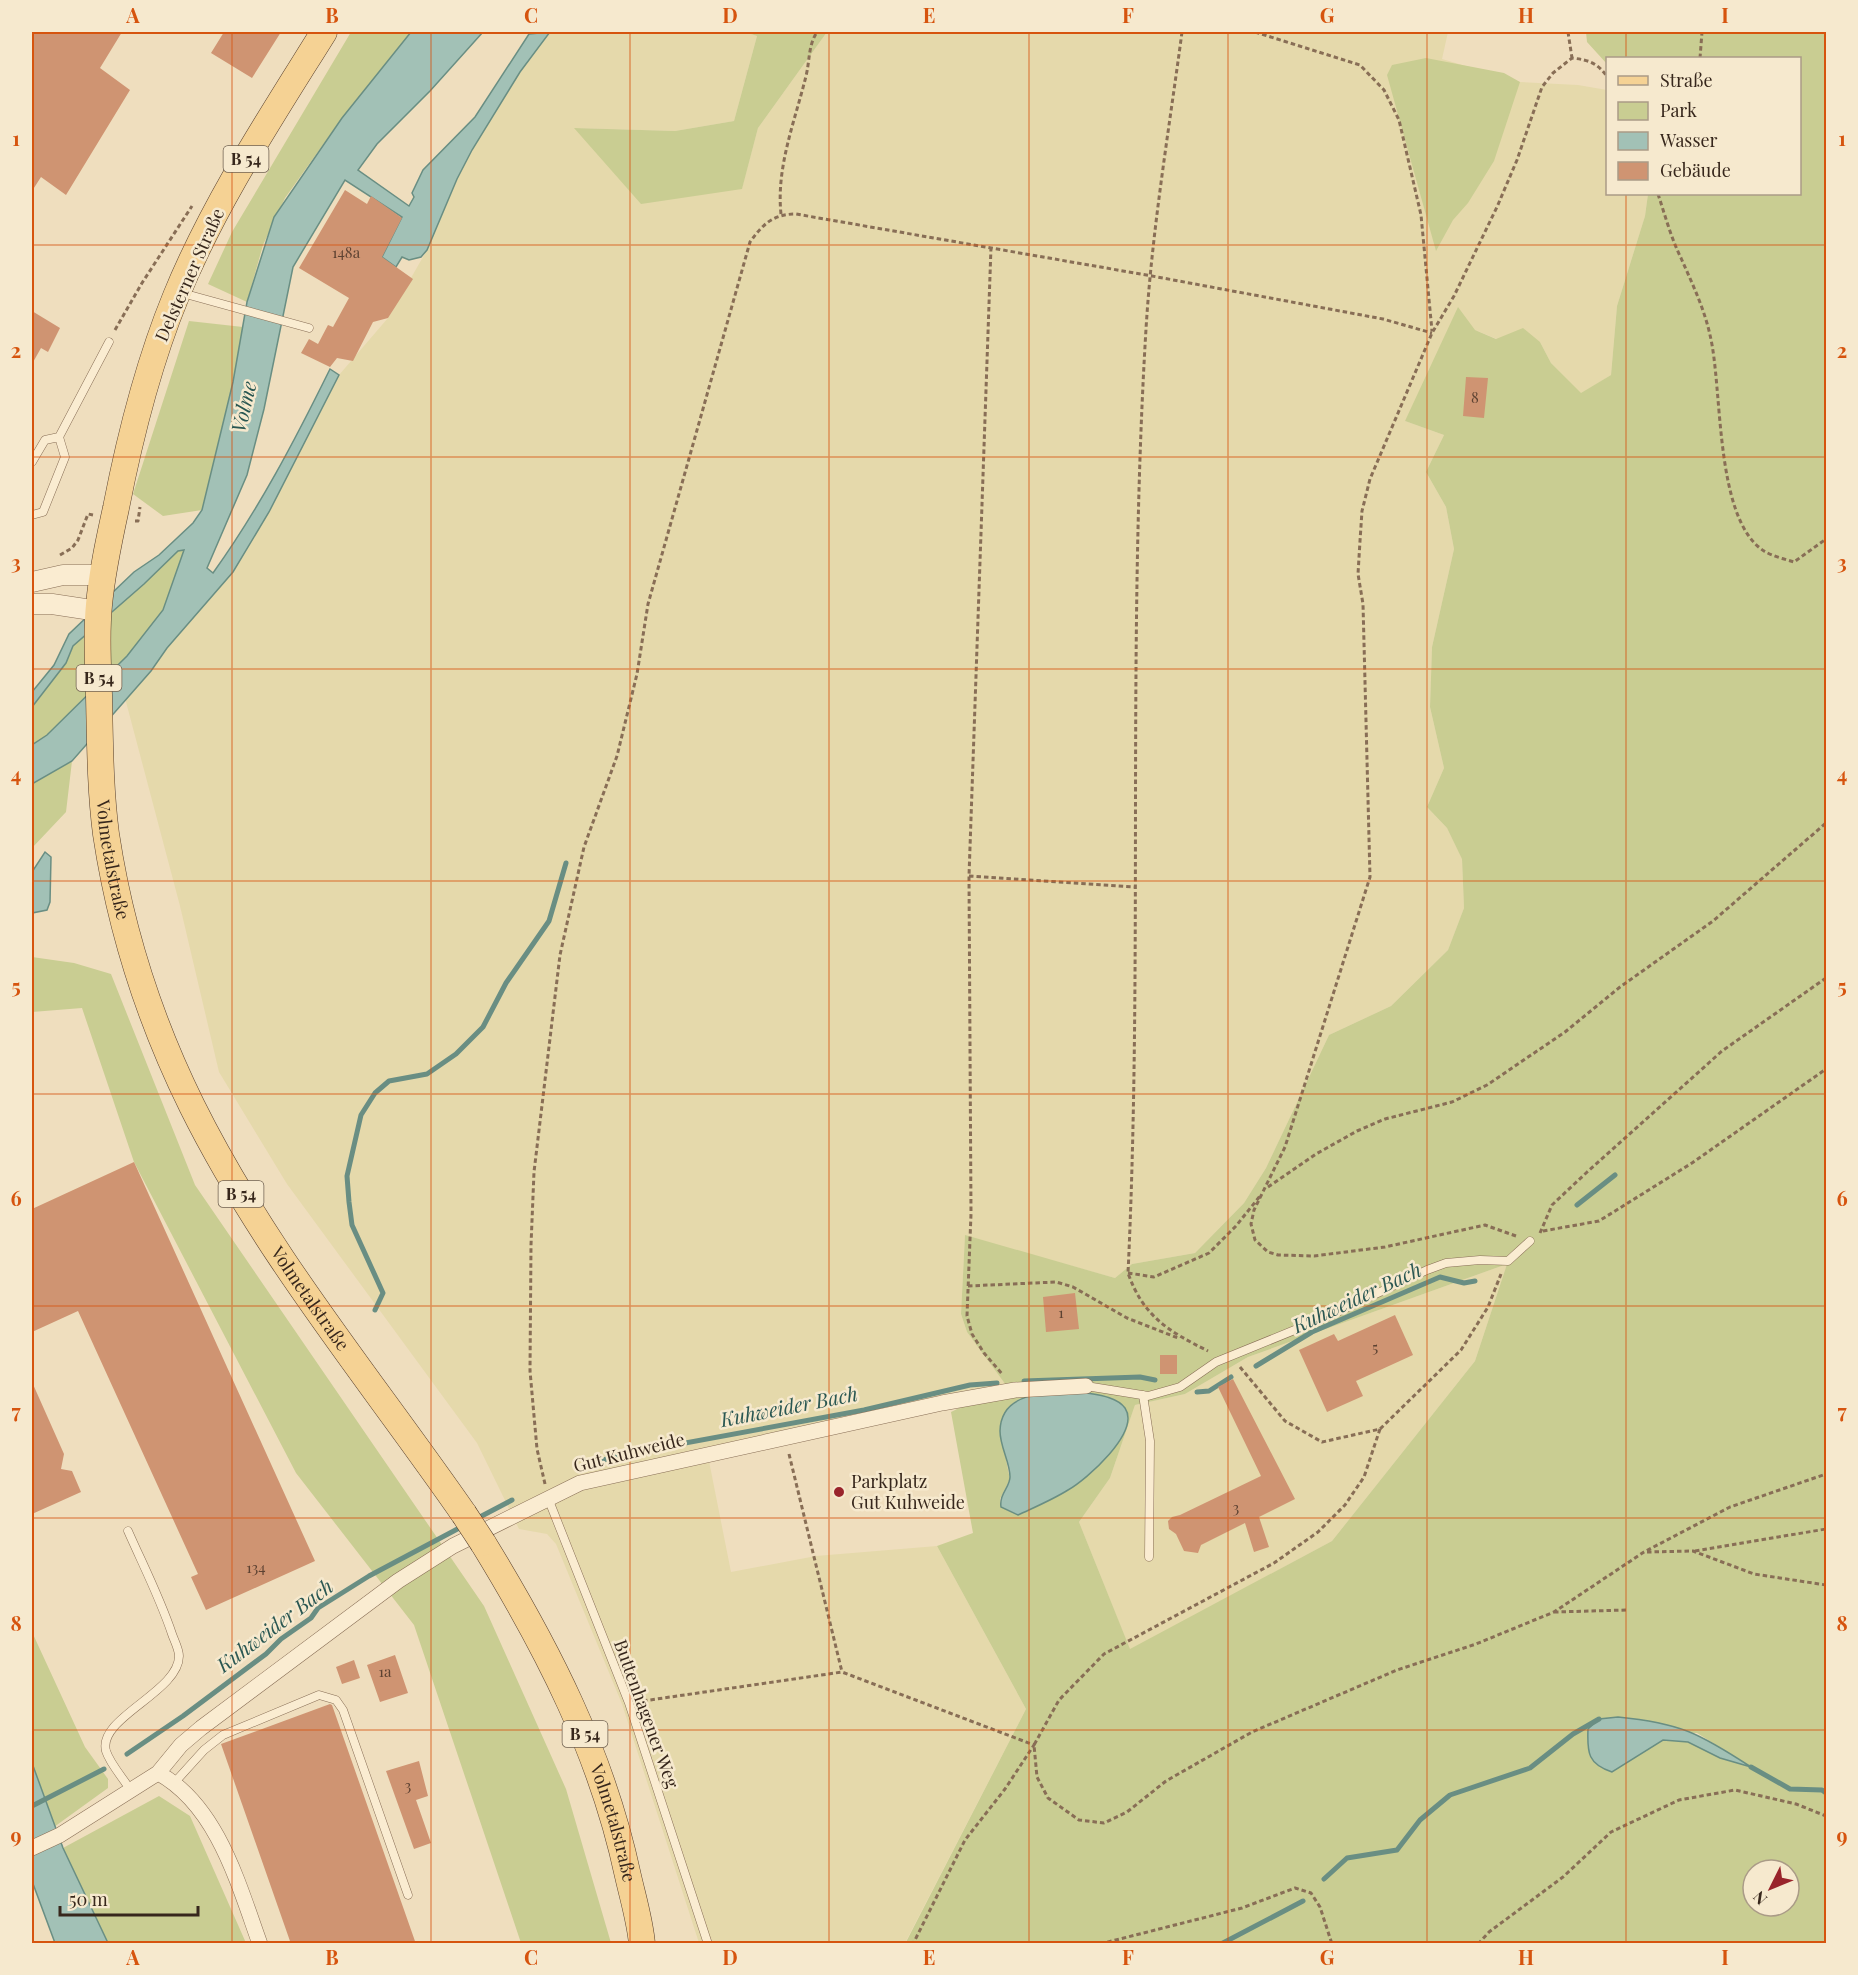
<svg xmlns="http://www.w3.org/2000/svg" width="1858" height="1975" font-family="'Playfair Display',serif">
  <rect width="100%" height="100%" fill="#efdebe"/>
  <path fill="#e5d9ab" d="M550,32H745L757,36L734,121L675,131L575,128L742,188L758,128L827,32H1448L1442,59L1520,82L1578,85L1607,90L1608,194H1648L1645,216L1617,306L1611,375L1581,394L1551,363L1540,342L1497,339L1475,330L1405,421L1444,435L1426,472L1446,507L1454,549L1432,647L1430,707L1444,768L1427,807L1447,828L1462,858L1464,908L1448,950L1391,1006L1329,1035L1266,1168L1244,1203L1195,1253L1132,1264L1115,1278L965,1236L961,1314L967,1332L1007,1385L708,1456L731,1572L816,1556L937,1546L1026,1709L905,1943H699L622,1704L556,1544L547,1534L519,1529L477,1443L287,1184L219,1072L180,906L125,698L151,671L213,573L246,551L339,375L388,318L427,250L457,179L472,150L520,72Z
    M1507,1264L1475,1361L1332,1541L1130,1650L1079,1522L1110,1478L1135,1405L1185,1394L1248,1357Z"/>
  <path fill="#c9cd92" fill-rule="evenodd" d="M351,32H411L342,118L285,198L263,245L247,302L208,284L232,232Z
    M745,32H827L758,128L742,189L641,204L574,128L675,131L734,121L757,36Z
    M1586,32H1826V1943L905,1944L1026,1709L937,1546L973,1533L951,1412L1006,1385L967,1332L961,1314L965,1235L1115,1278L1132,1264L1195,1253L1244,1203L1266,1168L1329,1035L1391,1006L1448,950L1464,908L1462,859L1447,828L1427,807L1444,768L1430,707L1432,647L1454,549L1446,507L1426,472L1444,435L1405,421L1458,307L1475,330L1496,339L1523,328L1540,342L1551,363L1581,393L1611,375L1617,306L1645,216L1648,194H1800V58H1608L1607,64L1587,42ZM1507,1264L1475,1361L1332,1541L1130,1649L1079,1522L1110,1478L1135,1405L1185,1394L1248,1357ZM1087,1393C1099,1395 1117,1397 1125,1408C1140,1432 1085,1480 1068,1490C1052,1500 1035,1507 1018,1515L1001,1507L1000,1499L1010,1479C992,1396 1006,1392 1087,1393ZM1588,1729L1697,1733L1748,1765L1720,1758L1688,1742L1663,1740L1590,1757ZM1753,1870H1789V1906H1753Z
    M1426,58L1504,73L1520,82L1494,161L1468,203L1453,220L1436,251L1387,75L1392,65Z
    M189,321L243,327L233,382L202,510L163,516L133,494Z
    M178,550H184V554L164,610L127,656L47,735L32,745V707L66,663L73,646L144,584Z
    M72,761L66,812L32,848V784Z
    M32,957L74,963L111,974L195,1185L484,1606L566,1789L611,1943H521L414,1625L296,1473L134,1162L82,1008L32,1012Z
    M32,1632L85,1747L108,1779V1788L54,1827L32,1763Z
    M159,1796L190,1816L246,1943H108L63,1848Z"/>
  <path fill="#a2c1b6" stroke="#698e83" stroke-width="1.5" d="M411,32H483L430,91L377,144L358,170L409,206L414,197L412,193L423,170L475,117L529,34L550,32L520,72L472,150L457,179L427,250L421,257L409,260L402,257L396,267L382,257L402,217L345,180L293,267L264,409L247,475L207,568L213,573C259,509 295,440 330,369L339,375L269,512L233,572L167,648L151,671L72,761L32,784V745L47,735L127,656L163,610L184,550L178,551L144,584L73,646L66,663L32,707V692L54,665L69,634L134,572L159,555L193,523L202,510L233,382L247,302L274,217L342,118Z
    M45,852L51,857L50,902L47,910L32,913V872Z
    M1087,1393C1099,1395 1117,1397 1125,1408C1141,1432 1086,1480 1068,1490C1052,1500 1035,1507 1018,1515L1001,1507C999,1494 1010,1487 1010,1477C1010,1462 1000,1447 1000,1431C1001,1387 1056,1393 1087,1393Z
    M1618,1717C1680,1723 1699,1733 1751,1767L1720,1758L1688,1742L1663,1740L1612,1772C1588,1764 1587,1753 1588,1729L1599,1719Z
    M32,1763L63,1848L108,1943H55L32,1881Z"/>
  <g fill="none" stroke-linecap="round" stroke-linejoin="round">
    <path stroke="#698e83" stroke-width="5" d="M1577,1205L1615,1175
      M375,1310L383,1293L352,1225L349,1202L347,1176L361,1115L375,1093L389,1081L427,1074L456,1054L483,1027L506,983L549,921L566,863
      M1256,1366L1312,1332L1440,1277L1464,1283L1475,1281
      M1024,1381L1140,1377L1155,1380
      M1197,1392L1209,1391L1231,1377
      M587,1465L620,1455L864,1410L970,1385L997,1383
      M476,1519L512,1500
      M127,1754L183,1716L266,1654L281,1639L311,1618L318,1608L369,1576L463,1526
      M1751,1767L1790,1789L1822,1790L1826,1793
      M32,1806L104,1769
      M1324,1879L1347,1858L1397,1850L1420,1820L1450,1795L1530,1768L1573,1734L1599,1719
      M1221,1944L1303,1901"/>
  </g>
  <path fill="#cf9472" d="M32,32H122L100,68L130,90L66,195L41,177L32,191Z
    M224,32H281L252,78L211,53Z
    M345,190L367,204L371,196L402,218L382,257L413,279L388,318L373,322L353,361L337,358L330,367L301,353L309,339L318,344L328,325L333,327L349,298L299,268Z
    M32,311L60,328L48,352L41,348L32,364Z
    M1466,377L1488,378L1484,418L1463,416Z
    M134,1162L315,1561L206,1610L191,1577L198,1574L78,1311L32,1332V1209Z
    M1075,1293L1079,1329L1046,1332L1043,1297Z
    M1395,1315L1413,1355L1356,1381L1363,1396L1327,1412L1299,1350L1334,1334L1338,1341Z
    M1160,1355H1177V1374H1160Z
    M1233,1379L1295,1499L1259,1517L1269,1547L1254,1552L1245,1523L1201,1545L1198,1553L1184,1551L1176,1534L1169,1529L1168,1521L1172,1517L1180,1515L1261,1476L1218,1387Z
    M32,1382L64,1454L61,1469L72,1471L81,1492L32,1514Z
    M395,1655L408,1693L380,1702L367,1665Z
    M354,1660L360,1678L342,1684L336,1667Z
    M330,1704L332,1705L416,1944H291L221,1744Z
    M419,1761L428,1796L416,1800L431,1843L414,1849L386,1771Z"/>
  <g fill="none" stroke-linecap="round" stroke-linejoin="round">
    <defs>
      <path id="service" d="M182,293L309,328
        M59,437L109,342
        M32,462L45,440L59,437L65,457L43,512L32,515
        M1086,1386L1148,1396L1180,1387L1216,1362L1329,1316L1427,1270L1446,1263L1480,1260L1508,1261L1530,1241
        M1143,1395L1150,1441L1149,1557
        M548,1498L629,1703L708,1944
        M128,1531C143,1565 160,1598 172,1634C174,1640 179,1649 179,1656C179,1692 97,1718 106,1751C110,1764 124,1779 131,1791
        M175,1782L204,1750L223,1735L319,1695L336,1700L343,1710L408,1895"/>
      <path id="minor" d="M158,1773C217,1805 238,1883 260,1944
        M32,1848L60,1835L158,1773L181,1745L201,1728L398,1581L453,1546L580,1483L942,1403L1015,1390L1086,1386"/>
      <path id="tertiary" d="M32,582L63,575H102
        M32,604H52L98,611"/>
      <g id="primary">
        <path id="s1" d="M324,32C271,117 214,203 176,296C148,364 130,436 116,508C109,540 102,572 99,605C96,634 98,665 99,695C100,741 100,788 106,834C120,927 150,1021 192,1106C265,1253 371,1380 464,1514"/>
        <path id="s2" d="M483,1543C548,1649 602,1754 628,1876C633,1898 640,1921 642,1944"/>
      </g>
    </defs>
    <use href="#service" stroke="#886e56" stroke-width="9"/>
    <use href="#minor" stroke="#886e56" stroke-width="16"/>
    <use href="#tertiary" stroke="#886e56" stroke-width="21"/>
    <use href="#primary" stroke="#553d2b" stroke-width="27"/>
    <path stroke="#886e56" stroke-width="3" stroke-dasharray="4.5 3" stroke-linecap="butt" d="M1182,32C1169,130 1152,230 1146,329C1127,644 1143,958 1128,1273C1143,1316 1168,1331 1208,1351
      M1255,32L1360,65L1384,90L1399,120L1421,215L1432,331
      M1568,32L1572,58
      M1700,58L1702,32
      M1658,194C1665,215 1671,238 1681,258C1692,283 1704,308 1710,335C1723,388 1714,519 1764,551C1772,556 1784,559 1794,562L1826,539
      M781,214C776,167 795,121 806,76C810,60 808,46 817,32
      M991,247L969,876L971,1214L967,1316L972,1334L984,1353L1003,1375
      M115,330L142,283L192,206
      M135,521H138L140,507
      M60,555L72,548L78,540L88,514L93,515
      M969,876L1135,887
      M1268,1187L1316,1154L1357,1131L1385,1119L1452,1102L1487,1085L1565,1032L1620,987L1713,921L1826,823
      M1543,1231L1599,1221L1692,1163L1826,1069
      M1540,1233L1552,1205L1585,1174L1722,1051L1826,978
      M1516,1236L1485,1225L1385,1247L1314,1256L1278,1255L1268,1252L1255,1240L1251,1224L1254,1210L1285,1147L1370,877L1363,604L1358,574L1360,541L1362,511L1370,479L1432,333L1454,296L1497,207L1517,160L1542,87L1553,73L1572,58C1589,60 1598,63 1608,78
      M1128,1273L1154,1277L1209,1253L1236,1226L1260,1196
      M968,1286L1056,1282L1073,1287L1127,1318L1178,1338
      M1240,1367L1285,1421L1322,1442L1380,1429L1461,1350L1488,1307L1501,1274
      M1380,1429L1364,1477L1345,1505L1318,1532L1274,1563L1104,1654L1059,1700L1034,1745L1037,1777L1048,1798L1079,1820L1104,1823L1127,1812L1166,1781L1252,1732L1397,1670L1476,1644L1554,1612L1644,1552L1730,1507L1826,1474
      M789,1454L842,1672
      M545,1484L537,1449L530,1371L531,1245L534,1172L560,955L584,847L617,756L637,674L648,604L750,242C763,224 773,214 796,214L1152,276L1383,319L1432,333
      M1695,1551L1826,1529
      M1647,1552L1693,1551L1754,1574L1826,1585
      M1554,1612L1627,1610
      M643,1701L842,1672L1034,1745L1005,1789L965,1840L913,1944
      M1100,1944L1242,1908L1295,1888L1311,1893L1320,1907L1332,1944
      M1478,1944L1489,1932L1563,1877L1611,1832L1679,1800L1735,1790L1796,1804L1826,1816"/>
    <use href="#service" stroke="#faecd1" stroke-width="8"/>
    <use href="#minor" stroke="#faecd1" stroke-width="15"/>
    <use href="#tertiary" stroke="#faecd1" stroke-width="20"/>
    <use href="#primary" stroke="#f5d294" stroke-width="26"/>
    <defs>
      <path id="primary-bridge" d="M464,1514L483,1543"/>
    </defs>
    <use href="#primary-bridge" stroke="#553d2b" stroke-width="27" stroke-linecap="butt"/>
    <use href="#primary-bridge" stroke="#f5d294" stroke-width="26"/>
  </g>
  <path fill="none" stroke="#d6540e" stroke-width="1.5" stroke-opacity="0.55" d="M232,32V1944M431,32V1944M630,32V1944M829,32V1944M1029,32V1944M1228,32V1944M1427,32V1944M1626,32V58M1626,194V1944M32,245H1826M32,457H1826M32,669H1826M32,881H1826M32,1094H1826M32,1306H1826M32,1518H1826M32,1730H1826"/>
  <circle fill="#99242b" stroke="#f6e9ce" stroke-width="2" cx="839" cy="1492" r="6"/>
  <g text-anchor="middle" stroke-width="5" stroke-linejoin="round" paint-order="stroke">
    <g font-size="15" fill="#5d4232">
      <text x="346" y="258">148a</text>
      <text x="1475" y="403">8</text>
      <text x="1061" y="1318">1</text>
      <text x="1375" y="1353">5</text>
      <text x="1236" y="1513">3</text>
      <text x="256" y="1573">134</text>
      <text x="385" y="1677">1a</text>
      <text x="408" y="1791">3</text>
    </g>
    <g fill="#f6e9ce" stroke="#706151" stroke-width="1.5">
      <rect x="223.5" y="146" width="45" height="26" rx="4.5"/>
      <rect x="76.5" y="665" width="45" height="26" rx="4.5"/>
      <rect x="218.5" y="1181" width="45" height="26" rx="4.5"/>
      <rect x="562.5" y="1721" width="45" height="26" rx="4.5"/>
    </g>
    <g font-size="16" font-weight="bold" fill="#37271c">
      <text x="246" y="165">B 54</text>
      <text x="99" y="684">B 54</text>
      <text x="241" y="1200">B 54</text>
      <text x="585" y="1740">B 54</text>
    </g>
    <g font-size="18" fill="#37271c" stroke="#f6e9ce">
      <text transform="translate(190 275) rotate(-66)" y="6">Delsterner Straße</text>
      <text dy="6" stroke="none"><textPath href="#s1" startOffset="878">Volmetalstraße</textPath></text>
      <text dy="6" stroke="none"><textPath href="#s1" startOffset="1364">Volmetalstraße</textPath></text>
      <text transform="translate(629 1453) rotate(-14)" y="6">Gut Kuhweide</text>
      <text transform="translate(646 1714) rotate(70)" y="6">Buttenhagener Weg</text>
      <text dy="6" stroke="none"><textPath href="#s2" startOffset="310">Volmetalstraße</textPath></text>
    </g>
    <g font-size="18" fill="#37271c" stroke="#f6e9ce" text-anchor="start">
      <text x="851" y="1488">Parkplatz<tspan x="851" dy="21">Gut Kuhweide</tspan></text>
    </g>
    <g font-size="20" font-style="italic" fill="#2a5752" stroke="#f6e9ce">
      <text transform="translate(244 407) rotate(-77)" y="7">Volme</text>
      <text transform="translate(1357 1298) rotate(-25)" y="7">Kuhweider Bach</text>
      <text transform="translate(789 1407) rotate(-11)" y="7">Kuhweider Bach</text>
      <text transform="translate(275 1626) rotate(-37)" y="7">Kuhweider Bach</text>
    </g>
  </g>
  <rect width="1858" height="1975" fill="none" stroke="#f6e9ce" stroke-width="66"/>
  <rect x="1606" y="57" width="195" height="138" fill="#f6e9ce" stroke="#aa9b87" stroke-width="1.5"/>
  <rect x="1618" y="76" width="30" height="9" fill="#f5d294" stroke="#aa9b87" stroke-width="1.5"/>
  <text x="1660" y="87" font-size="18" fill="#37271c">Straße</text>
  <rect x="1618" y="102" width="30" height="18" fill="#c9cd92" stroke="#aa9b87" stroke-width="1.5"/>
  <text x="1660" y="117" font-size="18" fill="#37271c">Park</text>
  <rect x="1618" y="132" width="30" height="18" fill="#a2c1b6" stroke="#aa9b87" stroke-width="1.5"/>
  <text x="1660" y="147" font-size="18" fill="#37271c">Wasser</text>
  <rect x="1618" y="162" width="30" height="18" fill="#cf9472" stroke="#aa9b87" stroke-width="1.5"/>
  <text x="1660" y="177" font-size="18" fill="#37271c">Gebäude</text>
  <g transform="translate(1771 1888) rotate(227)"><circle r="28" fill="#f6e9ce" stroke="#aa9b87" stroke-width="1.5"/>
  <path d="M0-4.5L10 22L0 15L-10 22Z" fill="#99242b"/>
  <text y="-9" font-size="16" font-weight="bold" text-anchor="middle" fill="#37271c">N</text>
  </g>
  <path d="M60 1906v9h138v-9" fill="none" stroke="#37271c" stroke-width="3"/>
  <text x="69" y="1906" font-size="18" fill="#37271c" stroke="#f6e9ce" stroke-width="4.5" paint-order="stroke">50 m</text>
  <rect x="33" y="33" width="1792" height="1909" fill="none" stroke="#d6540e" stroke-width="2"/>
  <g font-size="20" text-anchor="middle" font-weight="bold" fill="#d6540e">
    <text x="133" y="23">A</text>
    <text x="332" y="23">B</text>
    <text x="531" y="23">C</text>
    <text x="730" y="23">D</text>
    <text x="929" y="23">E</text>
    <text x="1128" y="23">F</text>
    <text x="1327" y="23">G</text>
    <text x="1526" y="23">H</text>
    <text x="1725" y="23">I</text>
    <text x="16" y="146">1</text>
    <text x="1842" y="146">1</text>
    <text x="16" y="358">2</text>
    <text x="1842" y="358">2</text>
    <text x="16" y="570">3</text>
    <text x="1842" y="570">3</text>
    <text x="16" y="782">4</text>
    <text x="1842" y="782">4</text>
    <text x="16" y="994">5</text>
    <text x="1842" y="994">5</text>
    <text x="16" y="1206">6</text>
    <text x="1842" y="1206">6</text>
    <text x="16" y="1419">7</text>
    <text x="1842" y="1419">7</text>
    <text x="16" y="1631">8</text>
    <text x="1842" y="1631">8</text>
    <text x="16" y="1843">9</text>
    <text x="1842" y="1843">9</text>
    <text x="133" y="1965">A</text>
    <text x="332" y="1965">B</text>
    <text x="531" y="1965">C</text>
    <text x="730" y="1965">D</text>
    <text x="929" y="1965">E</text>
    <text x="1128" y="1965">F</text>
    <text x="1327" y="1965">G</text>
    <text x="1526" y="1965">H</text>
    <text x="1725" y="1965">I</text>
  </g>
</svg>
